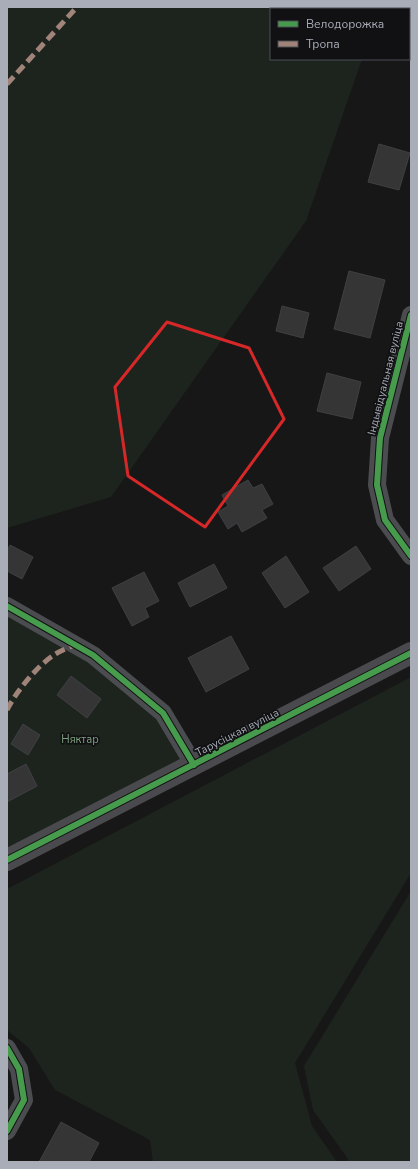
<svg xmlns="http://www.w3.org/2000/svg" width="418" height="1169" font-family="'Nunito Sans',sans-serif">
  <rect width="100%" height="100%" fill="#171717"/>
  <path fill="#1d241e" d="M7,7H380L379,9H271V59H362L306,221L111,497L7,528Z
    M7,606L163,713L194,765L7,860Z
    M411,677V873L295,1063L312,1126L337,1162H153L150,1140L55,1090L29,1048L7,1030V889Z
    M411,891V1162H346L348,1159L313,1110L304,1066Z"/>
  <path fill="#353536" stroke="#3f4043" d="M409,10L411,11V49L409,48Z
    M379,144L410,153L399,190L368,182Z
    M349,271L385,280L370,338L334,329Z
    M282,306L309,313L303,338L276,331Z
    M327,373L361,382L352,419L317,411Z
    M248,480L253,488L262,484L273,504L262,510L267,518L242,532L237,523L228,529L218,512L228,506L222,495Z
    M10,545L33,557L22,579L7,571V551Z
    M356,546L371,569L339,591L323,568Z
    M286,556L309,592L285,608L262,573Z
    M214,564L227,588L190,607L178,583Z
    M144,572L159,601L145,608L149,617L132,626L112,588Z
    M231,636L249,669L206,692L188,658Z
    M71,676L101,699L87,718L57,695Z
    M23,724L40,735L28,755L11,744Z
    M26,764L37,786L7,802V774Z
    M61,1122L99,1143L89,1162H39Z"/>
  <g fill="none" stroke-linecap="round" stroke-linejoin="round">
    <path stroke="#4b4c50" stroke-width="18" d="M411,315L380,438L377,485L385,520L411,556
      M7,606L93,655L163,713L194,765
      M7,1048L19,1069L24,1100L7,1131"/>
    <path stroke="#4a4a4e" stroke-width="22" d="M7,860L411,653"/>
    <path stroke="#a18479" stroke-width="5" stroke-dasharray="10 5" stroke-linecap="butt" d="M7,84L77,7
      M7,710C15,693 38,665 54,655C60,651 68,648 74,645L76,646"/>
    <defs>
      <path id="cycleway" d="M411,315L380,438L377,485L385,520L411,556
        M7,606L93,655L163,713L194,765
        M7,860L411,653
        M7,1048L19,1069L24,1100L7,1131"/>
    </defs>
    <use href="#cycleway" stroke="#111113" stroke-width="8"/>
    <use href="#cycleway" stroke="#469c4c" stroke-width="6"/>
  </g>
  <path fill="none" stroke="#d62828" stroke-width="3" stroke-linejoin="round" d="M167,322L249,348L284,419L205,527L128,476L115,387Z"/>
  <g text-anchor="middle" stroke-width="3.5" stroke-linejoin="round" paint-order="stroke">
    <g font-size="11" fill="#a8adb8" stroke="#111113">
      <text transform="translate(385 378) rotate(-76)" y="4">Індывідуальная вуліца</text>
      <text transform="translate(237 732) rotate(-27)" y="4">Тарусіцкая вуліца</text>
    </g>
    <g font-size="11" fill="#7fa381" stroke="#111113">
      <text x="80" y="743">Няктар</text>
    </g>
  </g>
  <rect width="418" height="1169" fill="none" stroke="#a8adb8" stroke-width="16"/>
  <rect x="270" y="8" width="140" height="52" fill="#111113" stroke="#4d4f55"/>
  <rect x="278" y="21" width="20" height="6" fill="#469c4c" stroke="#4d4f55"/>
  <text x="306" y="28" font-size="12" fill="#a8adb8">Велодорожка</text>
  <rect x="278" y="41" width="20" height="6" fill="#a18479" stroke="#4d4f55"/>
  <text x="306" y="48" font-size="12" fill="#a8adb8">Тропа</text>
</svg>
